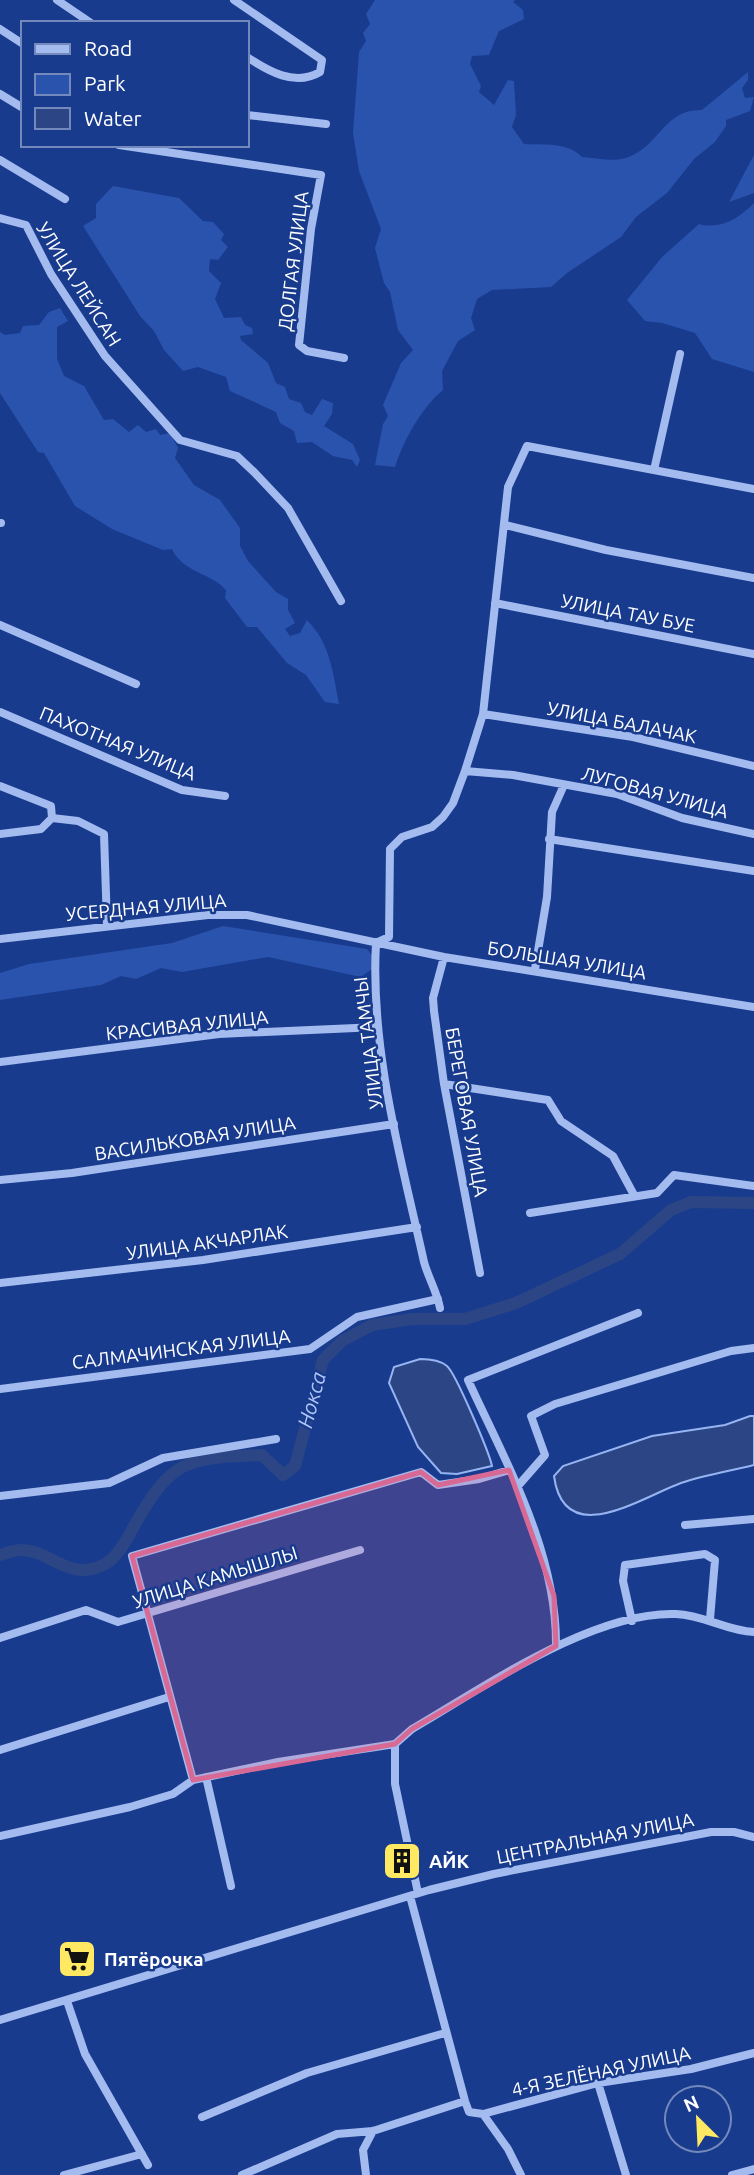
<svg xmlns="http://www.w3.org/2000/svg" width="754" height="2175" font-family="Ubuntu,sans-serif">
  <rect width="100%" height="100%" fill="#183b8e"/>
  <path fill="#2a53ad" d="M375,0H515L513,2L523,10L524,19L499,31L489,55L472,56L470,64L481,86L479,92L494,105L508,80L514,81L516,115L512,127L524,144C543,145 568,142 582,157C596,158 613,162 626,158C660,147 663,109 702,110L748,72V80L742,88L745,98L754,97L750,111L726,120V126L715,142L694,159L667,193L636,217L621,237L567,273L551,287L492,290L477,299L471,318L475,330L458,341L442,371L443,390C422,407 403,441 395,467L375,465L383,424L388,416L383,405L401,363L413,350L398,330L390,292L384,283L375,248L381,229L359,171L353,133L359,52L366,41L363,33L370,24L366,14Z
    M754,155V193L729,202Z
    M113,186L179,198L203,221L213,222L224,234L221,240L228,247L218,260L210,259L209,271L221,283L215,299L224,318L241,317L245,325L252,328L253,334L240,336L241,340L268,363L276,383L285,387L289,399L301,403L305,412L312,415L322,399L333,403L332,414L324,426L353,444L360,460L357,467L352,460L333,456L312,442L297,443L294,431L280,423L276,412L230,391L226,377L198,367L183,371L164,350L154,331L140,316L83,226L96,218V204Z
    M754,203V372L712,359L695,333L662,323L645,321L627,300L662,257L699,224C721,230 739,218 754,203Z
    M60,308L68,321L57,327V359L64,376L84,386L104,420L113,419L129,432L138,425L146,432L156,429L160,435L170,433L178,448L175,458L194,485L220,500L240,528V546L248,561L276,592L288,599V610L295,623L285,629L290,636L300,633L307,620C330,643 333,672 339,704L325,702L306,675L287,663L257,627H247L225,598L226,590C211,573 182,572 172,549L163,550L112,529L75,506L44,453L38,452L0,393V332L5,335L20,333L23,326L39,325L49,312Z
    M223,926L367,949L374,958L372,969L361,977L268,957L182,972L161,968L136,979L121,976L101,985L0,1000V973L29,964L172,943Z"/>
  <path fill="#2c4685" stroke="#97b4f2" stroke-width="2" d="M420,1359C429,1359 440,1360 447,1366C456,1374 489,1452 492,1466L457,1474L441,1473L418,1447L389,1383L394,1367Z
    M750,1416H754V1465C730,1471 704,1475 681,1483C642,1497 564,1551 554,1476L563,1466L652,1436L725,1425Z"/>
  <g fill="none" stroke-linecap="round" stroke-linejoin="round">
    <path stroke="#2c4685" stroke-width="12" d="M0,1555C7,1553 14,1550 21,1550C51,1550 68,1582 103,1565C115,1560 127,1540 133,1528C171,1459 186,1458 262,1455L283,1475L295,1466L323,1360L342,1341L372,1325L412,1319H465L516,1303L620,1254L671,1210L691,1202L754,1203"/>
    <path stroke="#a4bbef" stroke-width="8" d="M57,0L91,23
      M234,0L322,60L320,72C295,87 268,71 247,57
      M0,29L23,44
      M0,94L23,108
      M247,115L326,124
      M119,145L321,175L311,229L299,345L307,351L344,358
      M0,160L65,199
      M0,218L26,225L51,274L105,356L180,440L237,456L254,472L288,508L341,601
      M654,470L680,354
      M0,523H1
      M505,525L606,550L754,578
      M495,603L754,654
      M0,625L136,684
      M0,712L182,790L225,796
      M483,714L633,737L754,766
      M465,771L513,775L617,794L682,818L754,834
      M0,786L51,806L52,818
      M52,818L78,821L104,834L107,925
      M0,834L41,829L52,818
      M549,839L754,871
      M0,939L208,915H247L444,957L754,1007
      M444,957L433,998L434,1011L444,1084L480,1273
      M535,969L547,897L552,812L564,785
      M0,1062L219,1034L378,1027
      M444,1084L548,1100L561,1121L613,1156L634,1195
      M0,1180L72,1173L394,1124
      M530,1213L657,1193L674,1175L754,1186
      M0,1283L203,1260L417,1227
      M440,1308C437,1292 428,1277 424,1262C401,1158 370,1050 376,943L389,937L390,849L402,837L432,827L443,817L453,803L465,771L483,714L508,487L527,446L754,489
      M0,1389L310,1349L357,1317L438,1299
      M517,1487L545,1455L531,1416L555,1404L731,1351L754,1348
      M0,1496L109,1483L163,1458L276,1439
      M685,1525L754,1519
      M632,1621L623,1581L625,1565L705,1554L715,1560L710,1619
      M0,1638L86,1610L118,1622L360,1550
      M556,1646C557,1552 506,1463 468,1380L638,1313
      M395,1744V1784L418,1893
      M0,1750L169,1697
      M206,1777L231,1886
      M193,1780L132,1556L421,1472L438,1485L479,1479L509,1470
      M0,1836L130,1807L173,1794L193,1780L278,1762L395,1744L412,1729C483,1688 592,1611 676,1614C704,1615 727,1631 754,1632
      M410,1896L465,2101L469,2112L483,2114
      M67,2001L85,2054L148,2165
      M0,2020L429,1890L494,1874L711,1832H734L754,1837
      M598,2083L626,2175
      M202,2117L307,2073L445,2033
      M64,2175L142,2154
      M242,2175L337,2134L373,2131L465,2101
      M366,2175L363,2150L373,2131
      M521,2175L508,2149L483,2114L598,2083L691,2069L754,2053
      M732,2175L754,2169"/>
  </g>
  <path fill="#d76994" fill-opacity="0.2" stroke="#d76994" stroke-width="5" stroke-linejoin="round" d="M509,1470L554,1596L556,1646L412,1729L395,1744L193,1780L132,1556L421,1472L438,1485Z"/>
  <defs>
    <symbol id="building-square" viewBox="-11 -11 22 22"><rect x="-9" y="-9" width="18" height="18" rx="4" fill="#ffe862" stroke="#183b8e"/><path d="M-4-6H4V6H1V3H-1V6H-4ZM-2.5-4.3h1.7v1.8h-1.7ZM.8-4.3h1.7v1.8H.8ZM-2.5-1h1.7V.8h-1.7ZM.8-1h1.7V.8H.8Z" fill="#111"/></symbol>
    <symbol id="supermarket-square" viewBox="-11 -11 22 22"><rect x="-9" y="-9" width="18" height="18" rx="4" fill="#ffe862" stroke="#183b8e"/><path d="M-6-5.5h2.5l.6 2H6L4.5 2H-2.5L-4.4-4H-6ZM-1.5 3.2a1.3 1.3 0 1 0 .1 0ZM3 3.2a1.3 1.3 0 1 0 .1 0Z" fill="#111"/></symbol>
  </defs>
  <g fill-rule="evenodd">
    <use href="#building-square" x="380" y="1839" width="44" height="44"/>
    <use href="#supermarket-square" x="55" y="1937" width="44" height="44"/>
  </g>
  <g text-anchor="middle" stroke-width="5" stroke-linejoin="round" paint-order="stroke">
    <g font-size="19" fill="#fff" stroke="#183b8e">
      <text transform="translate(293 261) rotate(-83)" y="7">ДОЛГАЯ УЛИЦА</text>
      <text transform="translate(79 284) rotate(58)" y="7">УЛИЦА ЛЕЙСАН</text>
      <text transform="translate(628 613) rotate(11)" y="7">УЛИЦА ТАУ БУЕ</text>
      <text transform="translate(622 722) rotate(11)" y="7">УЛИЦА БАЛАЧАК</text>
      <text transform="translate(118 743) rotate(22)" y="7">ПАХОТНАЯ УЛИЦА</text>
      <text transform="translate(655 792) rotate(15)" y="7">ЛУГОВАЯ УЛИЦА</text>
      <text transform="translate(146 907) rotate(-5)" y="7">УСЕРДНАЯ УЛИЦА</text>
      <text transform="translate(567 960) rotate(9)" y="7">БОЛЬШАЯ УЛИЦА</text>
      <text transform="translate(187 1025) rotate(-6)" y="7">КРАСИВАЯ УЛИЦА</text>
      <text transform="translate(368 1043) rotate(-97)" y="7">УЛИЦА ТАМЧЫ</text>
      <text transform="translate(467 1112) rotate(80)" y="7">БЕРЕГОВАЯ УЛИЦА</text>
      <text transform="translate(195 1138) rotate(-9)" y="7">ВАСИЛЬКОВАЯ УЛИЦА</text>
      <text transform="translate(207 1242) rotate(-8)" y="7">УЛИЦА АКЧАРЛАК</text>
      <text transform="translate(181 1349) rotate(-7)" y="7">САЛМАЧИНСКАЯ УЛИЦА</text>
      <text transform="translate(215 1577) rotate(-17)" y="7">УЛИЦА КАМЫШЛЫ</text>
      <text transform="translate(595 1838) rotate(-11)" y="7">ЦЕНТРАЛЬНАЯ УЛИЦА</text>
      <text transform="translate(601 2071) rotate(-12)" y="7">4-Я ЗЕЛЁНАЯ УЛИЦА</text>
    </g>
    <g font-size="19" font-weight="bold" fill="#fff" stroke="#183b8e" text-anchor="start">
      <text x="429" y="1868">АЙК</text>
      <text x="104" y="1966">Пятёрочка</text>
    </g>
    <g font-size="21" font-style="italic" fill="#b0c6f6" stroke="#183b8e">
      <text transform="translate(312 1400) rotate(-75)" y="7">Нокса</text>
    </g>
  </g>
  <rect x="21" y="21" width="228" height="126" fill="#183b8e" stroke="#7489bb" stroke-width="2"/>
  <rect x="35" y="44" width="35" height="10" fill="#a4bbef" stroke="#7489bb" stroke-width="2"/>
  <text x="84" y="56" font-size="21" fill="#ffffff">Road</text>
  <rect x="35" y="74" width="35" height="21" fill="#2a53ad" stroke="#7489bb" stroke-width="2"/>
  <text x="84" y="91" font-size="21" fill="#ffffff">Park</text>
  <rect x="35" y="108" width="35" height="21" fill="#2c4685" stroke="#7489bb" stroke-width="2"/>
  <text x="84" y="126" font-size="21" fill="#ffffff">Water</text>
  <g transform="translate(698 2119) rotate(336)"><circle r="33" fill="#183b8e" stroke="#7489bb" stroke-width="2"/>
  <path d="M0-5L12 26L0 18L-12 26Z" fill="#ffe862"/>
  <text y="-10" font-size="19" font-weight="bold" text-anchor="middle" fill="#ffffff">N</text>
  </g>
</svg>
